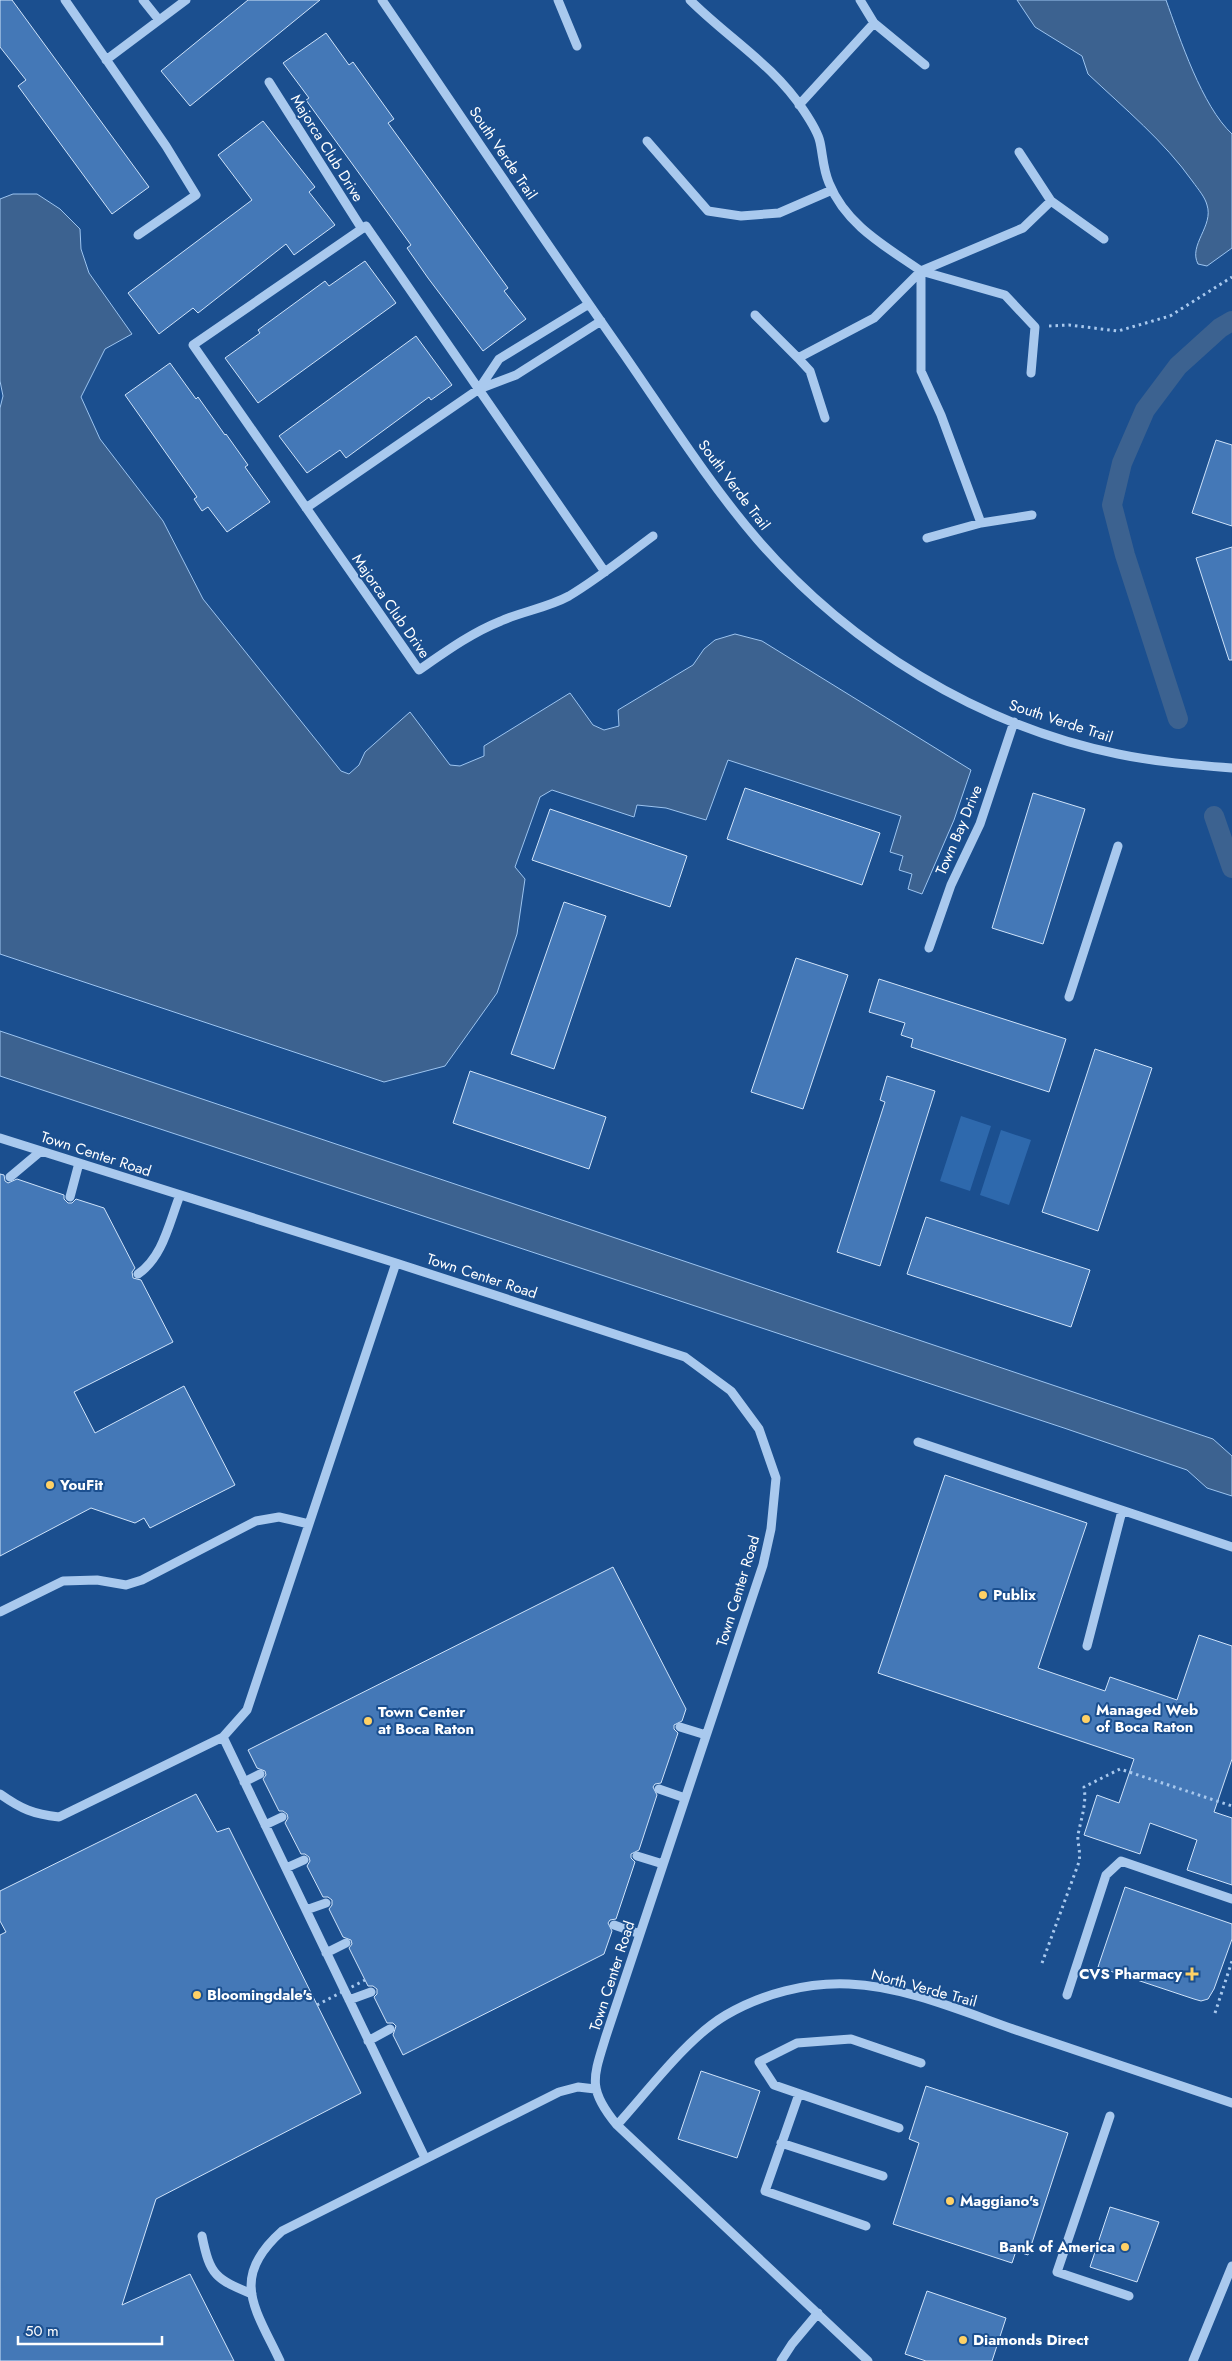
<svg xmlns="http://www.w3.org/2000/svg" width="1232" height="2361" font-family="Jost,sans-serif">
  <rect width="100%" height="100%" fill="#1b4f8f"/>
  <path fill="#2e69ad" d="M961,1116L991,1126L970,1191L940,1181Z
    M1001,1130L1031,1140L1009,1205L980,1195Z"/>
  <path fill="#3c6290" stroke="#9cc4f0" d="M1017,0H1166C1180,39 1202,106 1232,134V248L1207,266L1198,264C1188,245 1214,226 1207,205C1205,197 1198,189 1193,182C1164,141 1125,109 1088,74L1082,56L1035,27Z
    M13,194H37L60,209L80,229L81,249L89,273L132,334L105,349L81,397L100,439L163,521L203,599L341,771L349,774L359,765L365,752L410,712L450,765L460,766L484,756V746L570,693L593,725L604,730L619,726L618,710L693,665L704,649L715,640L735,634L762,641L971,770L954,820L922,894L908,889L912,874L899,870L903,856L890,852L901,816L728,760L706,820L666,808L637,805L634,817L552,790L540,797L515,867L525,879L517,934L497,993L445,1066L384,1082L0,954V408L3,396L0,381V199Z
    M0,1031L1213,1439L1232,1456V1496L1207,1488L1187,1470L1064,1428L0,1076Z"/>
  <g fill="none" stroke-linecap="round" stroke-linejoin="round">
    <path stroke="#3c6290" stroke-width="20" d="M1178,719L1125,555L1112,505L1122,463L1145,410L1178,366L1220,328L1232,321
      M1214,816L1232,868"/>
  </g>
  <path fill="#4478b7" stroke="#cfe3fa" d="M0,0H12L149,187L112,214L18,86L26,80L0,47Z
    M248,0H320L190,106L161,71Z
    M326,33L349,65L353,62L394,119L388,123L508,288L504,291L526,319L483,351L428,278L407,248L411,245L306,100L309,98L283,63Z
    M263,121L315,187L309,192L335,225L294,255L286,244L198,313L193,308L159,334L128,293L252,200L218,155Z
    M365,261L396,303L258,403L225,358L260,333L258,330L325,281L329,286Z
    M416,336L452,385L431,400L429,397L346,458L340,450L307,473L279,436Z
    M170,363L196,399L198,397L225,435L226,434L248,465L245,467L270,502L227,532L208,507L202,511L194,499L197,497L125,395Z
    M1216,440L1232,445V526L1192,513Z
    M1232,547V660H1229L1196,558Z
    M745,788L880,833L862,885L727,839Z
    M1033,793L1085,809L1043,944L992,928Z
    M550,809L687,856L670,907L532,860Z
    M564,902L606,916L554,1069L511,1054Z
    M796,958L848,975L803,1109L751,1092Z
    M879,979L1066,1039L1049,1092L911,1047L913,1039L901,1035L905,1023L869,1012Z
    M1095,1049L1152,1068L1098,1231L1042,1212Z
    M470,1071L606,1117L589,1169L453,1123Z
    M887,1076L935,1091L880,1266L837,1252L885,1102L880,1100Z
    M0,1174L4,1175L5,1181L8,1183L17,1179L64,1195V1199L68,1203H72L76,1199L104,1208L135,1268L132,1272L133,1278L141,1280L173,1342L74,1392L95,1433L184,1386L235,1485L150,1528L144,1518L135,1523L91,1508L0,1556Z
    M926,1217L1090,1270L1071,1327L907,1274Z
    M945,1475L1087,1523L1038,1668L1105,1691L1110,1677L1177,1700L1199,1635L1232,1646V1759L1214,1812L1232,1818V1885L1187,1870L1197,1840L1150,1823L1140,1854L1084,1835L1097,1795L1119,1803L1134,1759L878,1673Z
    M613,1567L686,1709L682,1721L674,1725V1729L678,1733L661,1783L655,1784L653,1787L657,1795L639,1850L631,1854V1858L635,1862L616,1919L610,1920L608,1923L612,1931L604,1954L403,2055L393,2035L396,2026L393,2023H387L374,1997L377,1994V1989L373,1986H368L349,1948L352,1944L351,1940L343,1937L329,1909L332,1905V1900L328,1897H323L307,1866L310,1861L309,1857L305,1854H301L285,1823L288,1818L287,1814L283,1811H279L263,1779L266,1775L265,1771L257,1768L248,1750Z
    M196,1794L217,1832L229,1828L361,2093L156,2199L122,2305L190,2274L234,2361H0V1935L6,1932L0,1921V1891Z
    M1125,1887L1232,1924V1939L1214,1989L1208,1999L1201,2001L1194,1999L1098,1967Z
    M701,2071L760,2091L737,2158L678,2139Z
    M926,2086L1068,2133L1028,2255L1016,2251L1012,2263L893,2224L919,2143L909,2139Z
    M1110,2207L1159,2222L1137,2282L1090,2267Z
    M927,2291L1006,2318L992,2361H926L905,2354Z"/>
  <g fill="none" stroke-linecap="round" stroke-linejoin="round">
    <path stroke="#a9c9ee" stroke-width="3" stroke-dasharray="2.5 4" stroke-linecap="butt" d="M1049,326L1069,325L1118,331L1170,316L1232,277
      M1042,1963L1079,1862C1081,1851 1077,1842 1078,1835C1081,1819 1087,1803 1084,1787L1120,1769L1232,1806
      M1215,2013L1232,1961"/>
    <path stroke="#a9c9ee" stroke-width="9" d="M65,0L166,146L196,195L138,235
      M143,0L159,20
      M382,0C462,118 541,236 623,353C666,415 708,482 757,539C850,646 979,726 1118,754C1156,762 1194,765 1232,768
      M558,0L577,46
      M690,0C728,38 774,65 804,111C810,120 818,132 820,142C823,156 823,169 829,183C846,225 885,246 921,271
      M860,0L874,23
      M106,60L186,0
      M269,82L362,229
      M799,105L874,23L925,65
      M647,141L708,211L741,216L779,213L832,190
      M1019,152L1051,201
      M755,315L798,358
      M1031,373L1035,327L1005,295L921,271L1023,228L1051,201L1104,239
      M479,389L499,359L589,304
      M825,418L810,371L798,358L874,318L921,271V371L941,415L981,523
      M306,508L479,389L516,375L601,321
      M927,538L981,523L1032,515
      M605,572L366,226L193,345L419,670C445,652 471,633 501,621C523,611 547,608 569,596C599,578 626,556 653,536
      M929,948L951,885L980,824L1014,722
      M1069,997L1118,846
      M0,1138L396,1263L685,1357L731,1391L759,1429L776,1478L771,1529L763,1565L606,2036C593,2078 587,2089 617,2125L868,2361
      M10,1177L41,1151
      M70,1197L79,1163
      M138,1274C163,1257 169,1223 180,1195
      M918,1442L1232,1547
      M0,1612L63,1581L97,1580L126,1585L142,1580L256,1521L279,1517L309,1524
      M1087,1646L1122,1511
      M680,1727L706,1735
      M223,1737L247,1710L396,1263
      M244,1782L260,1774
      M659,1789L685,1798
      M0,1794C21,1809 33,1814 59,1817L223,1737L425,2158
      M265,1825L282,1817
      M637,1856L663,1864
      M286,1868L304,1860
      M306,1910L326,1903
      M614,1925L640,1934
      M326,1953L346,1943
      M1067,1995L1106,1875L1121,1861L1232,1899
      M349,2000L371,1992
      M368,2041L390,2029
      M799,2094L765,2191L866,2226
      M1110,2116L1057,2272L1129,2296
      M617,2125C648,2091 687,2038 726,2015C762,1994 807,1982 849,1984C903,1986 962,2011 1013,2029C1086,2054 1159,2078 1232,2103
      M899,2128L774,2085L759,2062L797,2043L851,2039L921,2063
      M781,2143L883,2176
      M202,2236C210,2276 216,2279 252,2294
      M280,2361C255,2308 229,2278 282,2231L559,2092L578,2087L595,2089
      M781,2361L792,2344L818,2313
      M1193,2361L1232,2266"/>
    <path stroke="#a9c9ee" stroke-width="3" stroke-dasharray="2.5 4" stroke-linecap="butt" d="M317,2005L365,1980"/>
  </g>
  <g fill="#ffd166" stroke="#1b4f8f" stroke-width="2">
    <circle cx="50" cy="1485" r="5"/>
    <circle cx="983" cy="1595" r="5"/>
    <circle cx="1086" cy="1719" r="5"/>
    <circle cx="368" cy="1721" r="5"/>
    <path d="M1189.5 1966.5h5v5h5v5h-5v5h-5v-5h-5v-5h5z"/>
    <circle cx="197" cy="1995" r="5"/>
    <circle cx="950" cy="2201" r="5"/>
    <circle cx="1125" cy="2247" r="5"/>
    <circle cx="963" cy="2340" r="5"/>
  </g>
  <g text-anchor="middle" stroke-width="4" stroke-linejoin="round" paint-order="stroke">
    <g font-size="15" fill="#fff" stroke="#1b4f8f">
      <text transform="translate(327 148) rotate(58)" y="5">Majorca Club Drive</text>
      <text transform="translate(503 153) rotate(56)" y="5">South Verde Trail</text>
      <text transform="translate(734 485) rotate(53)" y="5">South Verde Trail</text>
      <text transform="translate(391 606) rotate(55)" y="5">Majorca Club Drive</text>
      <text transform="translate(1061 721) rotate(18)" y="5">South Verde Trail</text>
      <text transform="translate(959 830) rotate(-67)" y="5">Town Bay Drive</text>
      <text transform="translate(96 1154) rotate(18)" y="5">Town Center Road</text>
      <text transform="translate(482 1276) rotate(18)" y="5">Town Center Road</text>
      <text transform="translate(738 1591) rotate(-73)" y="5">Town Center Road</text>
      <text transform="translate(612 1976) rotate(-72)" y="5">Town Center Road</text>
      <text transform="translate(924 1988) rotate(15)" y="5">North Verde Trail</text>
    </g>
    <g font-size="15" font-weight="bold" fill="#fff" stroke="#1b4f8f" text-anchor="start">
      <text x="60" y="1490">YouFit</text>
      <text x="993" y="1600">Publix</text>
      <text x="1096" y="1715">Managed Web<tspan x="1096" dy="17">of Boca Raton</tspan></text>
      <text x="378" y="1717">Town Center<tspan x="378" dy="17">at Boca Raton</tspan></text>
      <text x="1182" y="1979" text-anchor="end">CVS Pharmacy</text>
      <text x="207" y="2000">Bloomingdale's</text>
      <text x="960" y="2206">Maggiano's</text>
      <text x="1115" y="2252" text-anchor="end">Bank of America</text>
      <text x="973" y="2345">Diamonds Direct</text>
    </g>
  </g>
  <path d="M18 2336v8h144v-8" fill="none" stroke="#ffffff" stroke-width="2.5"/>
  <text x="25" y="2336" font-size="15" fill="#ffffff" stroke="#1b4f8f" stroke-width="4" paint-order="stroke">50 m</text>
</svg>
